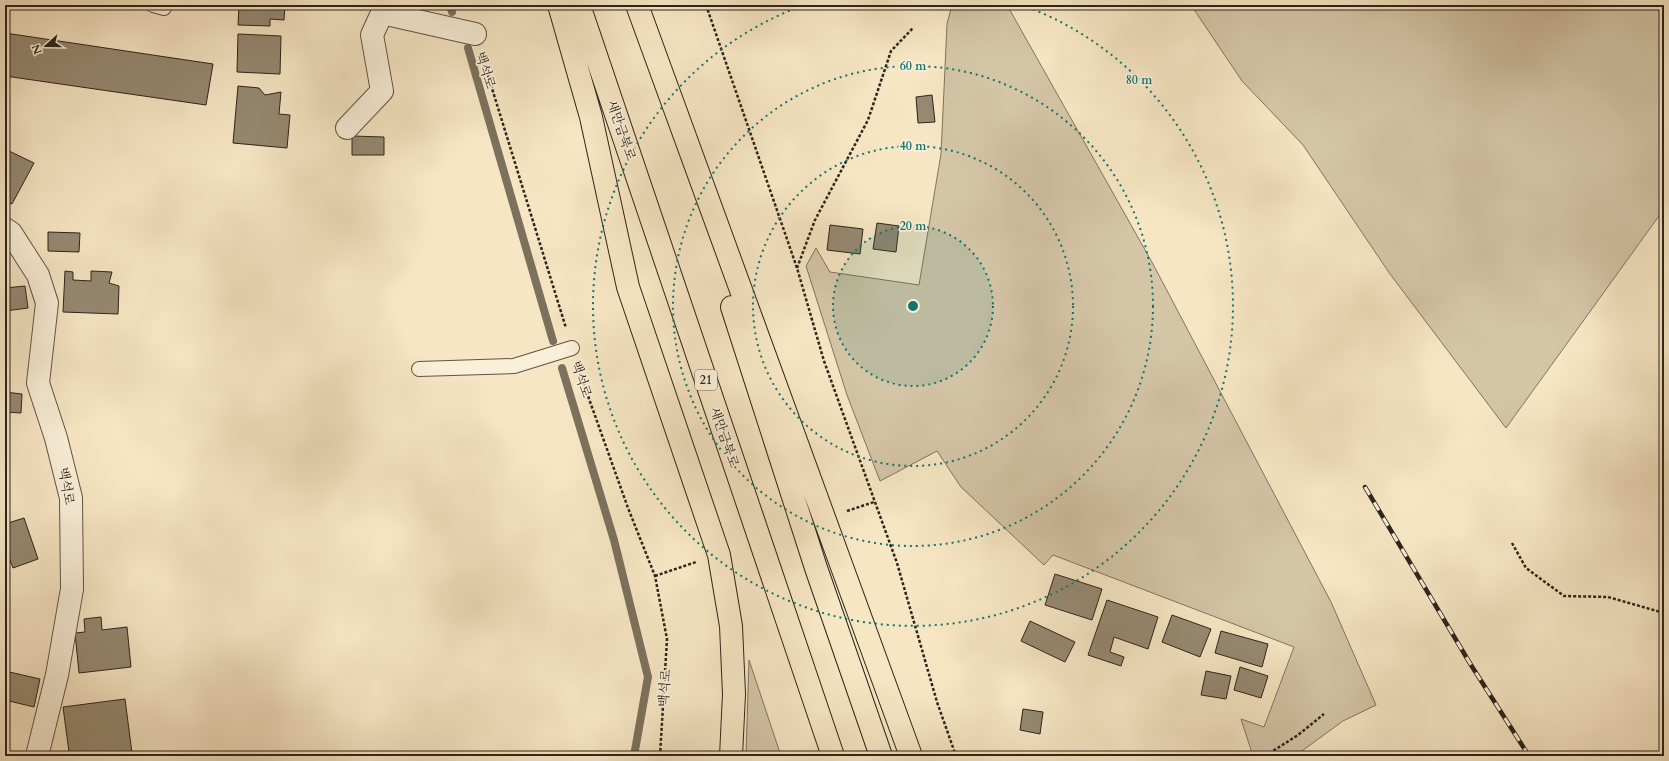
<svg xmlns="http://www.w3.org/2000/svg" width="1669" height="761" font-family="Cardo,'Noto Serif KR',serif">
  <rect width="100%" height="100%" fill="#f7e6c4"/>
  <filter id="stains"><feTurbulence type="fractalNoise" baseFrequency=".005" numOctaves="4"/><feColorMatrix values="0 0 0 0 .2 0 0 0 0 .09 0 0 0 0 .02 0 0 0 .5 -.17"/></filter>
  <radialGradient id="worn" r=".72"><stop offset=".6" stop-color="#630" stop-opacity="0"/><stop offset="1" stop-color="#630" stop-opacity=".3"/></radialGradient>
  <path fill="#d4c5a7" stroke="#807460" d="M952,5H1007L1153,264L1331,602L1376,705L1343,721L1295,756H1253L1241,719L1264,727L1294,647L1053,555L1044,565L961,487L937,451L880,481L847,395L806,266L816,248L830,272L919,285L941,154L947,24Z
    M1191,5H1664V209L1506,428L1390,274L1303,145L1242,81Z
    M749,660L781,756H746Z"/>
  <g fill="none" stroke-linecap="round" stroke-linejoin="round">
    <path stroke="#7c715d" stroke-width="8" d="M450,5L452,12
      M468,48L553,341
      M562,368L614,540L648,677L634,756"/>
  </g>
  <path fill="#968972" stroke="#2c241a" d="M239,5H285L284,20L270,19V26L238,25Z
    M345,5H363L362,10Z
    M5,33L213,64L206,105L5,76Z
    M238,34L281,36L280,74L237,72Z
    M238,86L259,88L265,95L281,92L279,114L290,115L287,148L233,143Z
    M932,95L935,122L918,123L916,97Z
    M352,136L384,137V155H352Z
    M5,149L34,163L12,204L5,201Z
    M877,223L899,226L896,252L873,249Z
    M830,225L863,229L860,254L827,250Z
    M48,232L80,233L79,252L48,251Z
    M65,271L73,272V280L91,281V271L112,272L109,283L119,286L118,314L63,312Z
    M25,286L28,308L5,311V288Z
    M5,392L22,394L21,413L5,412Z
    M24,518L38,559L13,568L5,546V524Z
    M1055,574L1102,589L1092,620L1045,605Z
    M1107,600L1158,617L1148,649L1114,637L1110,652L1124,657L1121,666L1088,655Z
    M1172,615L1211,629L1200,657L1162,642Z
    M101,617L102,630L127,627L131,667L79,673L75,633L85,632L84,619Z
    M1030,621L1075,642L1065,662L1021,641Z
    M1221,631L1268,644L1262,667L1215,653Z
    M1240,667L1268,676L1261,698L1234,690Z
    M5,671L40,679L34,707L5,700Z
    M1206,671L1231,676L1226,699L1201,695Z
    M125,699L132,753L118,754V756H77V754L69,752L63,707Z
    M1023,709L1043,712L1040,734L1020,730Z"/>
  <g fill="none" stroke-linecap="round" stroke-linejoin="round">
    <defs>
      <path id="lane" d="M153,5L164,8
        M419,369L514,366L572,348"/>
      <path id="street" d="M347,128L382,91L372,35L382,13L475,34
        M5,229L11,233L38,275L47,303L38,383L56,438L71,498L72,589L57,675L37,756"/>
      <path id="highway" d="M559,5L591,117L628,287L719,555L731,626L734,694L731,756
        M579,5L833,756
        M637,5L911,756
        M732,307L816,568L881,756"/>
    </defs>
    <use href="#lane" stroke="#5f5444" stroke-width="16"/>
    <use href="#street" stroke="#5f5444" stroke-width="24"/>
    <use href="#highway" stroke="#2c241a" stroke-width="24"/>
    <path stroke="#2c241a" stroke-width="2.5" stroke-dasharray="3 2" stroke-linecap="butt" d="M706,5L797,268L824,361L897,563L937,702L956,756
      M482,56L566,328
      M797,268L815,220L868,120L891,51L913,28
      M578,368L628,508L655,576L667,639L660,756
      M847,511L874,502
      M1512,543L1526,568L1564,596L1608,597L1664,613
      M655,576L696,562
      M1265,756L1298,735L1324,714"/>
    <use href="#lane" stroke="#faefd9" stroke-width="14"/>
    <use href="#street" stroke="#faefd9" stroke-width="22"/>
    <use href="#highway" stroke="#f7e6c4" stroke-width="22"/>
    <defs>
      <path id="rail" d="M1365,487L1471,665L1529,756"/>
    </defs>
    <use href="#rail" stroke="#2c241a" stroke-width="4.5"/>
    <use href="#rail" stroke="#faefd9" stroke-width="3" stroke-dasharray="9" stroke-linecap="butt"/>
  </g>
  <circle cx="913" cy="306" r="80" fill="#0f766e" fill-opacity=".12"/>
  <g fill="none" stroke="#0f766e" stroke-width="2" stroke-dasharray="2 4">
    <circle cx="913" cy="306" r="80"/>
    <circle cx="913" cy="306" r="160"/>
    <circle cx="913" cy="306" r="240"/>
    <path d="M1022 5A320 320 0 1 1 804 5"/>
  </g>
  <g text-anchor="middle" stroke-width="3.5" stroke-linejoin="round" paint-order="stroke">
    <rect fill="#faefd9" stroke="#6a6153" stroke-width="1" x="695" y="370" width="22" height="20" rx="3"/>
    <g font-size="12" font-weight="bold" fill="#2c241a">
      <text x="706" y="384">21</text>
    </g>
    <g font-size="13" fill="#2c241a" stroke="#faefd9">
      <text transform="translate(486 70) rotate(72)" y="5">백석로</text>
      <text transform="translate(622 130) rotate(71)" y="5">새만금북로</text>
      <text transform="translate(582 379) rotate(71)" y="5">백석로</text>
      <text transform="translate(725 437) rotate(71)" y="5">새만금북로</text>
      <text transform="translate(67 486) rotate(80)" y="5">백석로</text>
      <text transform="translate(664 688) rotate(-86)" y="5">백석로</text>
    </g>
  </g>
  <circle cx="913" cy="306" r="6" fill="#0f766e" stroke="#faefd9" stroke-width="2"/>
  <g font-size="12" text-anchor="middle" font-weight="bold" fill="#0f766e" stroke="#faefd9" stroke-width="3.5" stroke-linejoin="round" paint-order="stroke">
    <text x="913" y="70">60 m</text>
    <text x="1139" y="84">80 m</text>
    <text x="913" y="150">40 m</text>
    <text x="913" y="230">20 m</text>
  </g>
  <rect width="1669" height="761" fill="none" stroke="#f7e6c4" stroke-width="20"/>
  <rect x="6" y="6" width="1657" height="749" fill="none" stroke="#2c241a" stroke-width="2"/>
  <rect x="10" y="10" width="1649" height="741" fill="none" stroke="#2c241a"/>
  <g transform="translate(46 46) rotate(249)" stroke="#faefd9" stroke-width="3" paint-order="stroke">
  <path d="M0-3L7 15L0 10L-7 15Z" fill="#2c241a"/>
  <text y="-6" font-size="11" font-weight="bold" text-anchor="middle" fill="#2c241a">N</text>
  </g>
  <rect width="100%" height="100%" filter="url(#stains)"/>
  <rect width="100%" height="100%" fill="url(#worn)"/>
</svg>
